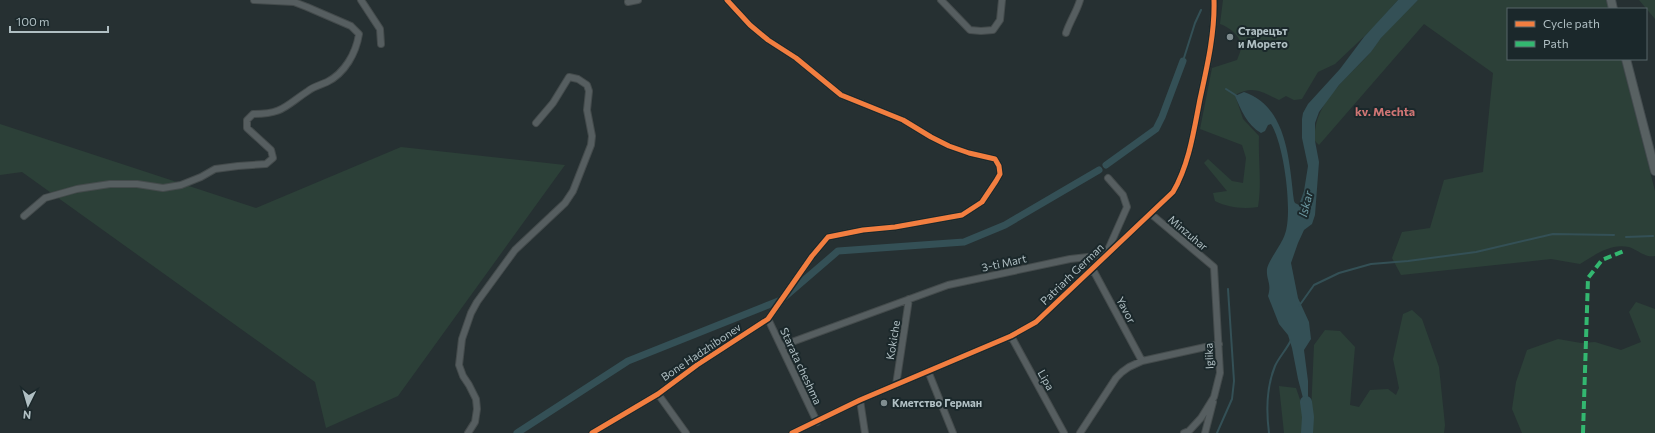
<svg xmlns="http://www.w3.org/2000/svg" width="1655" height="433" font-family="Commissioner,sans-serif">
  <rect width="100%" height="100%" fill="#263032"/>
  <path fill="#2c4038" d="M1223,0H1398L1372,29L1335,64L1318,72L1302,99L1294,100L1286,96L1279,100C1262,92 1253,85 1235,95L1243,119L1259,136C1258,160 1262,183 1258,207C1243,209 1229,208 1215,201L1213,193L1227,191L1204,163L1208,159L1232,181L1243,183L1246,158L1242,145L1200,129L1212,68L1237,60C1239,55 1242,49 1241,44C1239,35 1229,27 1220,24Z
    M1418,0H1606L1609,9H1508V59H1621L1655,191V256C1645,258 1638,250 1629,247C1610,243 1595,255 1580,264L1551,259L1401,275L1392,258L1402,232L1430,228L1444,180L1483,172L1493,73L1424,24L1319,145L1315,141C1312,103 1348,78 1370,53C1374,48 1377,42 1381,38C1392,24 1405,12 1418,0Z
    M1639,0H1655V19Z
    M0,124L256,208L401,147L565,165L398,396L326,428L315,382L22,172L0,175Z
    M1636,302L1655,309V433H1522L1512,409L1516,382L1527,350L1558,339L1581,343L1595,342L1621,350L1641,342L1629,312Z
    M1412,310L1422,319L1439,367L1445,425L1444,433H1284L1279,386L1296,388L1305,414L1311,413L1314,345L1325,330L1340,331L1355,347L1350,405L1359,407L1370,390L1388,389L1396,395L1399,388L1393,359L1403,314Z"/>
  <path fill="#345056" d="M1398,0H1418L1381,38L1371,52L1339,85L1319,112L1315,123V141L1319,162L1315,215L1312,224L1304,230L1298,243L1291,263L1298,298L1309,322L1311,339L1304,350L1308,381V417L1298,379L1292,348L1288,335L1279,324L1268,296C1272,283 1266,280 1267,269C1268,261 1282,244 1285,234C1293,212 1284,144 1271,124L1268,125L1265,131L1261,133C1247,125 1241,110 1235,96L1244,92C1288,107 1289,162 1294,201L1295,203L1299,205L1304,191L1308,166L1302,138V119L1303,113L1308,104L1340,69L1364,37Z"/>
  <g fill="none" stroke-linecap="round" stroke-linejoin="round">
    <path stroke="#345056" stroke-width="2" d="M1183,61L1195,23L1201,10
      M1226,89L1237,96
      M1626,237L1653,236
      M1299,306L1314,285L1339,273L1371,264L1408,261L1476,252L1553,234L1614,235
      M1217,433L1232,399L1234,381L1228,289
      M1269,433C1266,410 1266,388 1275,366C1279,357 1287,349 1291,340"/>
    <path stroke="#345056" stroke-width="7" d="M1106,165L1156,129L1162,117L1183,61
      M517,433L628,361L781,300L838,251L964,242L1005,225L1099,170"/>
    <path stroke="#345056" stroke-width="12" d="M1306,402L1308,417L1307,433"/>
    <defs>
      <path id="minor" d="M361,0L380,29L381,44
        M941,0L970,30L981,31L993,30L1000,20L1002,0
        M628,2L638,0
        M1066,33C1070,21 1077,11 1080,0
        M1151,214L1214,267L1220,373L1214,397L1201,418L1189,431L1184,433
        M24,216L45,198L77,189L110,184H137L163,188L181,185L201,177L215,169L238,166L266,164L273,158L271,150L247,128V120L253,114C283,114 285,106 308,91C314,86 321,85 327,82C345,73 356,53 359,34L351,26L307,7L294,2L254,0
        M1107,252L1127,207L1123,195L1108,178
        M1092,268L1142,361
        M768,319L817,422
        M1011,336L1064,433
        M781,346L948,285L1070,259L1105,255
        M928,371L953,433
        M896,385L909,299
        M658,394L686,433
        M860,400L865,433
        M468,433L475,422L477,409L476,399L469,385L463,376L459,365L462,339L471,313L477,302L515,250L565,203L573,191L591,145L592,136L587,110L589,91L587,85L578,79L569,77L553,103L536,123
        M592,433L658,394L697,365L768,319L812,256L828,237L863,230L895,227L962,215L982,202L996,181L1000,174L999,166L995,159L969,153L949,146L931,137L903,120L841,95L796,58L768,40L750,25L727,0
        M792,433L860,400L1011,336L1036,322L1173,192C1189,165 1194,130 1200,99C1207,67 1215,33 1214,0
        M1080,433L1116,378L1122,372L1129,367L1142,361L1219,344
        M1205,433L1213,402"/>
      <path id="major" d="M1611,0L1613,9
        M1626,59L1655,171"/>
    </defs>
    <use href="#minor" stroke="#444b4c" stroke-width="8"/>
    <use href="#major" stroke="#444c4f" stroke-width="10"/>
    <use href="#minor" stroke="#565e60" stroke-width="6"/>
    <use href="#major" stroke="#586162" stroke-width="8"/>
    <path stroke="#33b770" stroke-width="4" stroke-dasharray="8 4" stroke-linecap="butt" d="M1583,433L1588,278L1602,260L1624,251"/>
    <defs>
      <path id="cycleway" d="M592,433L658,394L697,365L768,319L812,256L828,237L863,230L895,227L962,215L982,202L996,181L1000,174L999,166L995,159L969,153L949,146L931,137L903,120L841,95L796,58L768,40L750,25L727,0
        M792,433L860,400L1011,336L1036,322L1173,192C1189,165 1194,130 1200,99C1207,67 1215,33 1214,0"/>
    </defs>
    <use href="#cycleway" stroke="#1b282b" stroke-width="8"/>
    <use href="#cycleway" stroke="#f27e40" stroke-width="5"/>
  </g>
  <g fill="#808d90" stroke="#1b282b" stroke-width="1.5">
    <circle cx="1230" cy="37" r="4"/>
    <circle cx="884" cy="403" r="4"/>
  </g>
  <g text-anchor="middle" stroke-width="4" stroke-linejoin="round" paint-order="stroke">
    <g font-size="11" font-weight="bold" fill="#b0bfc3" stroke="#1b282b" text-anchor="start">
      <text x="1238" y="35">Старецът<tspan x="1238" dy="13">и Морето</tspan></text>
      <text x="892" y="407">Кметство Герман</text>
    </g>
    <g font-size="11" fill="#b0bfc3" stroke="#1b282b">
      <text transform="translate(1188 233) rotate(40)" y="4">Minzuhar</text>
      <text transform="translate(1004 263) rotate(-12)" y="4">3-ti Mart</text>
      <text transform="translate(1072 274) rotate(-44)" y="4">Patriarh German</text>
      <text transform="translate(1126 310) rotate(62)" y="4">Yavor</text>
      <text transform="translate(893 340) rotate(-81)" y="4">Kokiche</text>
      <text transform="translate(701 352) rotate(-34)" y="4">Bone Hadzhibonev</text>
      <text transform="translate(1209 356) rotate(-92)" y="4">Iglika</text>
      <text transform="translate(801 366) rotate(65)" y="4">Starata cheshma</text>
      <text transform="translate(1046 380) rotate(61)" y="4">Lipa</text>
    </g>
    <g font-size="12" font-weight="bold" fill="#cf7574" stroke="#1b282b">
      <text x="1385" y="116">kv. Mechta</text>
    </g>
    <g font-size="12" font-style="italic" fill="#6b97a0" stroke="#1b282b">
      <text transform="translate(1306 204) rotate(-76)" y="4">Iskar</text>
    </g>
  </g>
  <rect x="1507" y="8" width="140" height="52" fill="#1b282b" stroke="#576468"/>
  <rect x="1515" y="21" width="20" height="6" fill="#f27e40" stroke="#576468"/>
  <text x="1543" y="28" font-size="12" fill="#b0bfc3">Cycle path</text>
  <rect x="1515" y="41" width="20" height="6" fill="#33b770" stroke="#576468"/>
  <text x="1543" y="48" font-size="12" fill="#b0bfc3">Path</text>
  <g transform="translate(28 405) rotate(185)" stroke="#1b282b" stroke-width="3" paint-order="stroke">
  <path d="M0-3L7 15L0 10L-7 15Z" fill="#b0bfc3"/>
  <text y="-6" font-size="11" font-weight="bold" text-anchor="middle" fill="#b0bfc3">N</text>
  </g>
  <path d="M10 26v6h98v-6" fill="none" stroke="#b0bfc3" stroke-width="2"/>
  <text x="16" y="26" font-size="12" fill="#b0bfc3" stroke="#1b282b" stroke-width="3" paint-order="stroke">100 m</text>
</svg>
